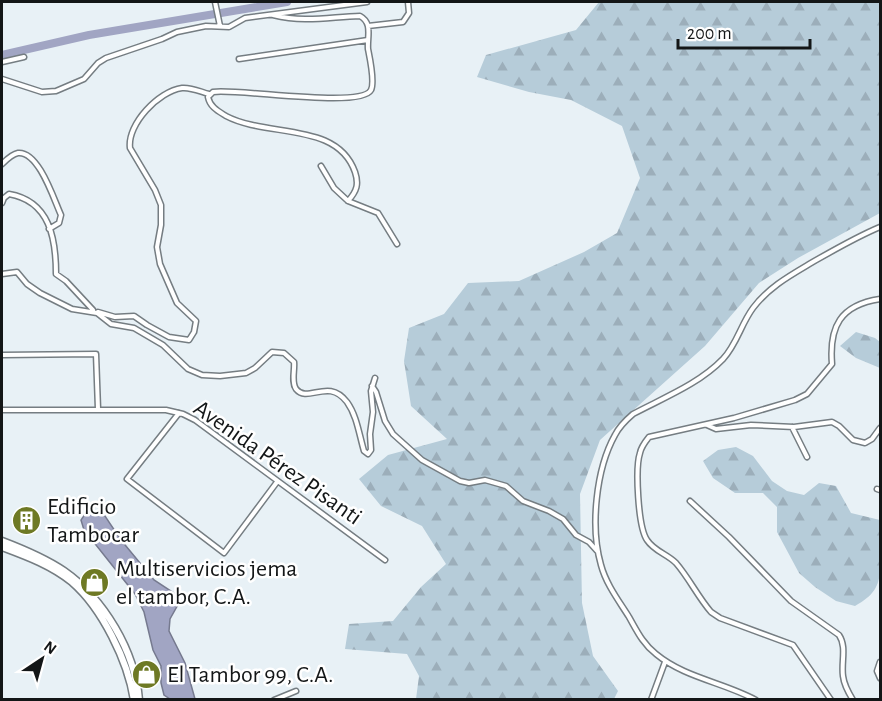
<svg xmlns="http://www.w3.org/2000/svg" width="882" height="701" font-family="'Alegreya Sans',sans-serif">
  <defs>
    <pattern id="forest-firs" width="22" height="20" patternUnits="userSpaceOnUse" patternTransform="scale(1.5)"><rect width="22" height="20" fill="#b6ccd9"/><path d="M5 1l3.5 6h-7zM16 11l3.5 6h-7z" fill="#9caeba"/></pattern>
  </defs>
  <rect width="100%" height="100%" fill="#e8f1f6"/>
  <path fill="url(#forest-firs)" d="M599,2H880V213L798,258L759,283L705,346L600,440L580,494L582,603L593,656L618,691L614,699H416L419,676L407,654L345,649L349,624L393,621L421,587L446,564L422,526L381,506L359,479L388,455L447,439L411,406L404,361L409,328L444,314L468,283L519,281L584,252L617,233L640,178L622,126L571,100L529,92L477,77L486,55L576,30Z
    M856,332L875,338L880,342V368L856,358L840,346Z
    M736,447L753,456L772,481L787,491L804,495L819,483L836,486L851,513L880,520V556L879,558C882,582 877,594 855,606L836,601L815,587L799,573L777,532V507L763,493H735L713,478L703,461L718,450Z"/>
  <path fill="#a1a5c3" stroke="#767a8f" stroke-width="1.5" d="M92,511L105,516L121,540L154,580L174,593L180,601L170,619L169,631L185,663L195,699H170L164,695L161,683V666L153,650L144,612L135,594L84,530L81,520L85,514Z"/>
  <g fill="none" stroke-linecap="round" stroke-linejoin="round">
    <path stroke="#a1a5c3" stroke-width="8" d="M2,55L89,35L287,2"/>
    <defs>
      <path id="minor" d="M215,2L220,26
        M273,15C305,23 329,17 360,16C373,23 367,37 368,49C370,59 375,82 371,90C361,109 238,88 213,92L208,97C210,107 218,111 226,116C268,138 337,121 355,172C359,184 357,191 348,201L334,188L321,166
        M368,26L403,22L409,13L408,2
        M239,59L368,40
        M2,62L24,57
        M2,79L42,92L56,91L84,79L98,63L106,58L162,39L177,32L206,26L229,27L245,18L367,2
        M2,164C6,160 12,154 18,153C39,151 54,200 61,215L59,223L49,229
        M348,201L378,213L397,244
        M2,203L4,198L9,194C50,201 56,239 56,274L66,281L93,310
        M2,274L17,272L27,284L40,293L72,309L97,313L111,324L134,328L163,345L188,369L202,375L220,376L246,373L255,368L272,352L284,353L294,362C295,370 291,382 296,389C308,404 328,377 347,402C357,416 359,434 364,451L368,454L371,450L370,434L373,412L371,391L375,378
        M98,312L115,317L134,316L147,325L169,337L189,340L194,332L196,321L177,303L160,264L157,247L161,225V205L155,190L130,148C127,124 159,91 182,88C191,87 201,92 209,94
        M2,355L96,354L98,409
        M372,386L376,392L385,421L393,434L422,460L460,481L469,483L485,480L506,486L523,501L549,511L563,519L576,535L589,542L598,552
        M2,410H166L183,414L195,420L385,560
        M179,413L127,479L224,553L277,482
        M707,425L716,429L751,425L794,427L832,422L839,426L853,440L865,443L872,439L880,428
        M792,427L807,457
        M877,489L880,490
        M690,501L729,537L791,601L839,635C847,647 841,662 843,676C844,685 848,692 853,700
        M880,662L877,671L880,678
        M274,700L296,691
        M651,700L665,662
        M756,700C723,682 685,678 656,654C643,644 637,631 629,617C619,601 606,584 601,565C590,527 596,469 615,435C619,427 626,420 633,414C663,398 699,384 723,359C737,344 741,324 753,308C769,287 789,276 811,263C834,250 856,237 880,227
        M831,700L793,645L720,618L711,612C698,597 689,578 676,563C667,554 654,551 647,540C638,527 635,468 640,453C641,447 645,442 649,437L734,418L795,400L807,394L832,364C829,327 840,305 880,299"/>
      <path id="primary" d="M2,541C23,549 45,558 64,571C104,599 135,651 139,700
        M2,547C26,556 51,565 72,582C102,608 128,661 134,700"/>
    </defs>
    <use href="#minor" stroke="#757d82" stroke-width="7"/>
    <use href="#primary" stroke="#757d82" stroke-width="9"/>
    <use href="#minor" stroke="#fff" stroke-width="4"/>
    <use href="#primary" stroke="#fff" stroke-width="6"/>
  </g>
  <defs>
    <symbol id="building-disc" viewBox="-11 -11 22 22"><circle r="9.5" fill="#6e7924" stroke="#fff"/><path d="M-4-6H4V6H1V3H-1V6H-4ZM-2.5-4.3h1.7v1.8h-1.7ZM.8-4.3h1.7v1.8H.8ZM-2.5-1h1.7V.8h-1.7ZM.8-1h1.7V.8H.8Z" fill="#fff"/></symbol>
    <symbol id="shop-disc" viewBox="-11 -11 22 22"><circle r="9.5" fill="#6e7924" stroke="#fff"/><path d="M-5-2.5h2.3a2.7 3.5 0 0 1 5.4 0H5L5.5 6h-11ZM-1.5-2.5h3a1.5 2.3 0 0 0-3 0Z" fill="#fff"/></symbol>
  </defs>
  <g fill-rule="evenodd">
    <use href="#building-disc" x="10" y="504" width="33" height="33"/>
    <use href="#shop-disc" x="78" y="566" width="33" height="33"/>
    <use href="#shop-disc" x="130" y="658" width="33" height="33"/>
  </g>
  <g text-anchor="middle" stroke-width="5" stroke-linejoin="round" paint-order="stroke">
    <g font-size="24" fill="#131617" stroke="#fff">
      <text transform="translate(278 462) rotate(35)" y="8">Avenida Pérez Pisanti</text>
    </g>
    <g font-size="24" fill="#131617" stroke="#fff" text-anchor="start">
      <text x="47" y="514">Edificio<tspan x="47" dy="28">Tambocar</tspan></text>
      <text x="116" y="576">Multiservicios jema<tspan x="116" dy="28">el tambor, C.A.</tspan></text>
      <text x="167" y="682">El Tambor 99, C.A.</text>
    </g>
  </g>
  <rect width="882" height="701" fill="none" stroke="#131617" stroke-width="6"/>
  <g transform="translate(42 659) rotate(36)" stroke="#ffffff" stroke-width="4.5" paint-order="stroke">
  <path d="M0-4.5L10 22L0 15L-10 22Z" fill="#131617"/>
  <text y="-9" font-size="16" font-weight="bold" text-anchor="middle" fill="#131617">N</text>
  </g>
  <path d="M678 39v9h132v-9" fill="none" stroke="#131617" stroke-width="3"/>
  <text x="687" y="39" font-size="18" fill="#131617" stroke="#ffffff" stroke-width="4.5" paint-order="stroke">200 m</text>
</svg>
